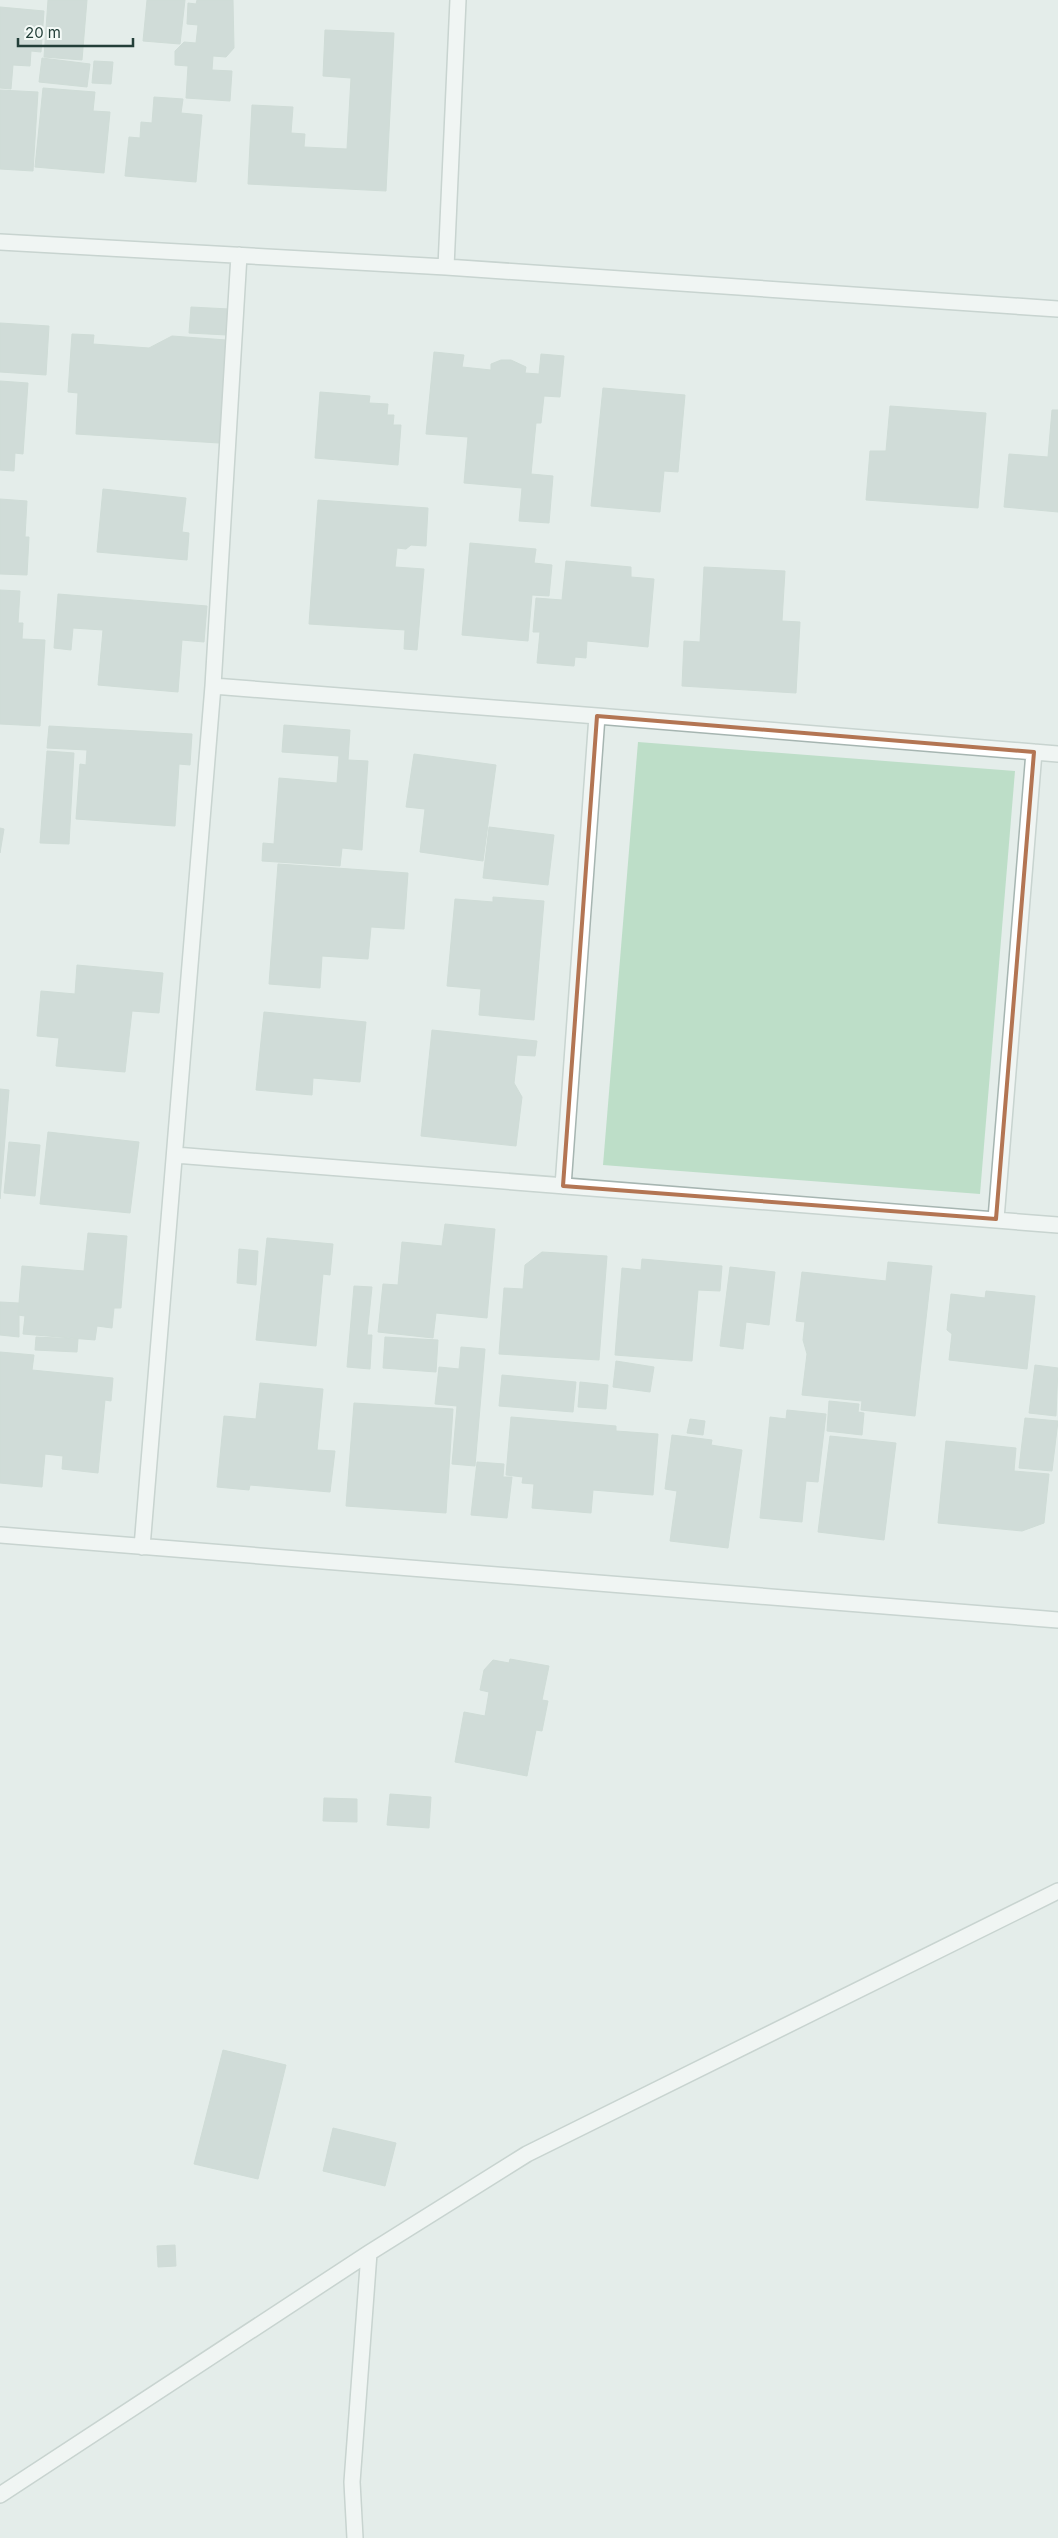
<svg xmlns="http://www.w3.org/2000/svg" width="1058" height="2538" font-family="Inter,sans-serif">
  <rect width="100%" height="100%" fill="#e4edea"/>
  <path fill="#bddec8" d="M638,742L1015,771L980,1194L603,1165Z"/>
  <path fill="#b9c8c3" stroke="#b6c7c1" d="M48,0H87L82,60L44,57Z
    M147,0H185L180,44L143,41Z
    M197,0H233L234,48L226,57L213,56L212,70L232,71L230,101L186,98L188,66L175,65V51L184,42L196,43L198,25L187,24L188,3L196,4Z
    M0,7L44,11L41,52L31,51L30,66L13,65L11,89L0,88Z
    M325,30L394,33L386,191L248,184L252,105L293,107L291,133L305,134L304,147L347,149L351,78L323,76Z
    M42,58L90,64L87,87L39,82Z
    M94,61L113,62L111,84L92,83Z
    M43,88L95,92L93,111L110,112L104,173L35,167Z
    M0,90L38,92L33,171L0,169Z
    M154,97L183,99L181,113L202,115L196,182L125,176L129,137L140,138L141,122L152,123Z
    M191,307L229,309L227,335L189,333Z
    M0,323L49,326L46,375L0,372Z
    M72,334L94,335L93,344L149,348L172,336L226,340L219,443L76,434L78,393L68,392Z
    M434,352L464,355L462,367L491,370V364L501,360H511L526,367L525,373L539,374L541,354L564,356L560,397L544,396L541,423H536L531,474L553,476L549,523L519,521L522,488L464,483L468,437L426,434Z
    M0,381L28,383L23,454L15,453L14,471L0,470Z
    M603,388L685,395L678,472L664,471L660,512L591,506Z
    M320,392L370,396L369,403L388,404L387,415H394L393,425H401L398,465L315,458Z
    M890,406L986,413L978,508L866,500L870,451H886Z
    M1052,410H1058V512L1004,507L1009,454L1048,457Z
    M103,489L186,498L182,532L189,533L187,560L97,552Z
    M0,499L27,501L25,537H29L27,575L0,574Z
    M318,500L428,508L426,546L411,545L406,549L397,548L395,567L424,569L417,650L404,649L405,630L309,624Z
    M470,543L536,549L534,563L552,565L549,596L532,595L528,641L462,635Z
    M566,561L631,567V577L654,579L648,647L587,641L586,658L575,657L574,666L537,663L540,632H533L536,598L562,600Z
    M704,567L785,571L782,621L800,622L796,693L682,686L684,641L700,642Z
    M0,590L20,591L18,623H23L22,639L45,640L40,726L0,724Z
    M58,594L207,606L204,642L182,640L178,692L98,685L103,630L73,628L71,650L54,648Z
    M284,725L350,730L348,760L368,761L362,850L342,848L340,866L262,861L263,843L274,844L279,778L337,783L339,756L282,752Z
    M49,726L192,734L190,765L179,764L175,826L76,819L80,764L86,765L87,750L47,748Z
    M47,751L74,753L69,844L40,843Z
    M414,754L496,765L483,861L420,852L425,809L406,807Z
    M489,827L554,835L548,885L483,878Z
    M0,828L4,829L0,853Z
    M278,864L408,873L404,929L371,927L368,959L322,956L320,988L269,984Z
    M493,897L544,901L534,1020L479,1015L481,989L447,986L455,899L493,902Z
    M77,965L163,973L159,1013L132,1011L125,1072L56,1066L59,1038L37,1036L41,991L75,994Z
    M264,1012L366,1022L360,1082L313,1078L312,1095L256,1090Z
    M432,1030L537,1041L535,1056L517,1055L514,1083L522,1097L516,1146L421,1136Z
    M0,1089L9,1090L0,1199Z
    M48,1132L139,1142L130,1213L40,1204Z
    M9,1142L40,1145L35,1196L4,1193Z
    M445,1224L495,1229L487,1318L436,1313L433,1338L378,1332L383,1284L398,1285L402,1242L442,1246Z
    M88,1233L127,1236L121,1308H114L112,1328L97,1326L95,1340L23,1334L25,1316L18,1315L22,1266L84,1271Z
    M267,1238L333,1244L330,1275L323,1274L316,1346L256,1340Z
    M239,1249L258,1251L256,1285L237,1283Z
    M542,1252L607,1256L599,1360L499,1354L504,1288L523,1289L525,1265Z
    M642,1259L722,1266L720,1291L698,1290L692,1361L615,1355L622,1268L641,1270Z
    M888,1262L932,1266L915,1416L861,1410L862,1401L802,1395L807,1354L803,1340L805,1322L796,1321L802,1272L886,1281Z
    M730,1267L775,1272L769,1325L746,1322L743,1349L720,1346Z
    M354,1286L372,1287L367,1335H372L370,1369L347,1367Z
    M986,1291L1035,1296L1027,1369L949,1360L952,1334L947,1330L951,1294L985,1298Z
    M0,1302L19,1303V1337L0,1335Z
    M36,1337L78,1339L77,1352L35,1350Z
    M385,1337L438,1340L436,1372L383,1368Z
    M461,1347L485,1349L475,1466L452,1464L457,1406L435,1404L439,1367L459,1369Z
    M0,1352L34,1355L32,1370L113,1378L111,1401L105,1400L98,1473L62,1469L63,1456L45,1454L42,1487L0,1483Z
    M616,1361L654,1367L650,1392L613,1387Z
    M1035,1365L1058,1368L1056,1416L1029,1413Z
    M502,1375L576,1382L573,1412L499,1406Z
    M580,1382L608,1385L606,1409L578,1407Z
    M260,1383L323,1389L317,1450L335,1451L330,1492L250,1485L249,1490L217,1487L224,1416L256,1419Z
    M829,1401L859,1404L858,1412L864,1413L862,1435L827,1431Z
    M354,1403L453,1409L446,1513L346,1506Z
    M787,1410L826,1414L818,1482L806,1481L802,1522L760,1518L770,1417L786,1419Z
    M511,1417L616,1426V1431L658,1434L653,1495L593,1490L591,1513L532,1508L534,1484L522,1483L523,1477L506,1475Z
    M1025,1418L1058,1421L1052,1471L1019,1468Z
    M690,1419L705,1421L703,1435L687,1433Z
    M672,1435L712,1440L711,1445L742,1450L728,1548L670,1541L677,1491L665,1489Z
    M830,1436L896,1443L884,1540L818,1532Z
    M946,1441L1016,1448L1014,1471L1049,1474L1044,1523L1022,1531L938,1523Z
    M477,1462L504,1464L503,1477H512L507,1518L471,1515Z
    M510,1659L549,1666L542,1700L548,1701L542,1731L536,1730L527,1776L455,1762L464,1712L485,1716L489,1692L480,1690L484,1670L493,1660L509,1663Z
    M390,1794L431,1797L429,1828L387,1825Z
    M324,1798L357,1799V1822L323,1821Z
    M223,2050L286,2065L258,2179L194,2164Z
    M333,2128L396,2143L385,2186L323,2171Z
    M175,2245L176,2266L158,2267L157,2246Z"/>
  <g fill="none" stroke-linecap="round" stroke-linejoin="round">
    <defs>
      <path id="minor" d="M0,242L446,267L1058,309
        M446,267L458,0
        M213,686L597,716
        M175,1155L1058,1225
        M563,1186L597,716L1058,754
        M996,1219L1034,752
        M0,1535L1058,1620
        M142,1547L213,686L239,255
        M0,2495L369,2253L527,2154L1058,1891
        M355,2538L352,2482L369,2253"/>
    </defs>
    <use href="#minor" stroke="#a6b5b1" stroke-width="18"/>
    <use href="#minor" stroke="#fff" stroke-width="15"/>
  </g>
  <path d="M0 0H1058V2538H0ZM597,716L1034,752L996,1219L563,1186Z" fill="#e4edea" fill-opacity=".55" fill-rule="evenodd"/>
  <path fill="none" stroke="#b37553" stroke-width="4" stroke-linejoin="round" d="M597,716L1034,752L996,1219L563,1186Z"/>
  <path d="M18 38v8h115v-8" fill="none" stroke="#233f39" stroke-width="2.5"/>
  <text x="25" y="38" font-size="15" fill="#233f39" stroke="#f4faf7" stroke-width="4" paint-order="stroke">20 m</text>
</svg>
